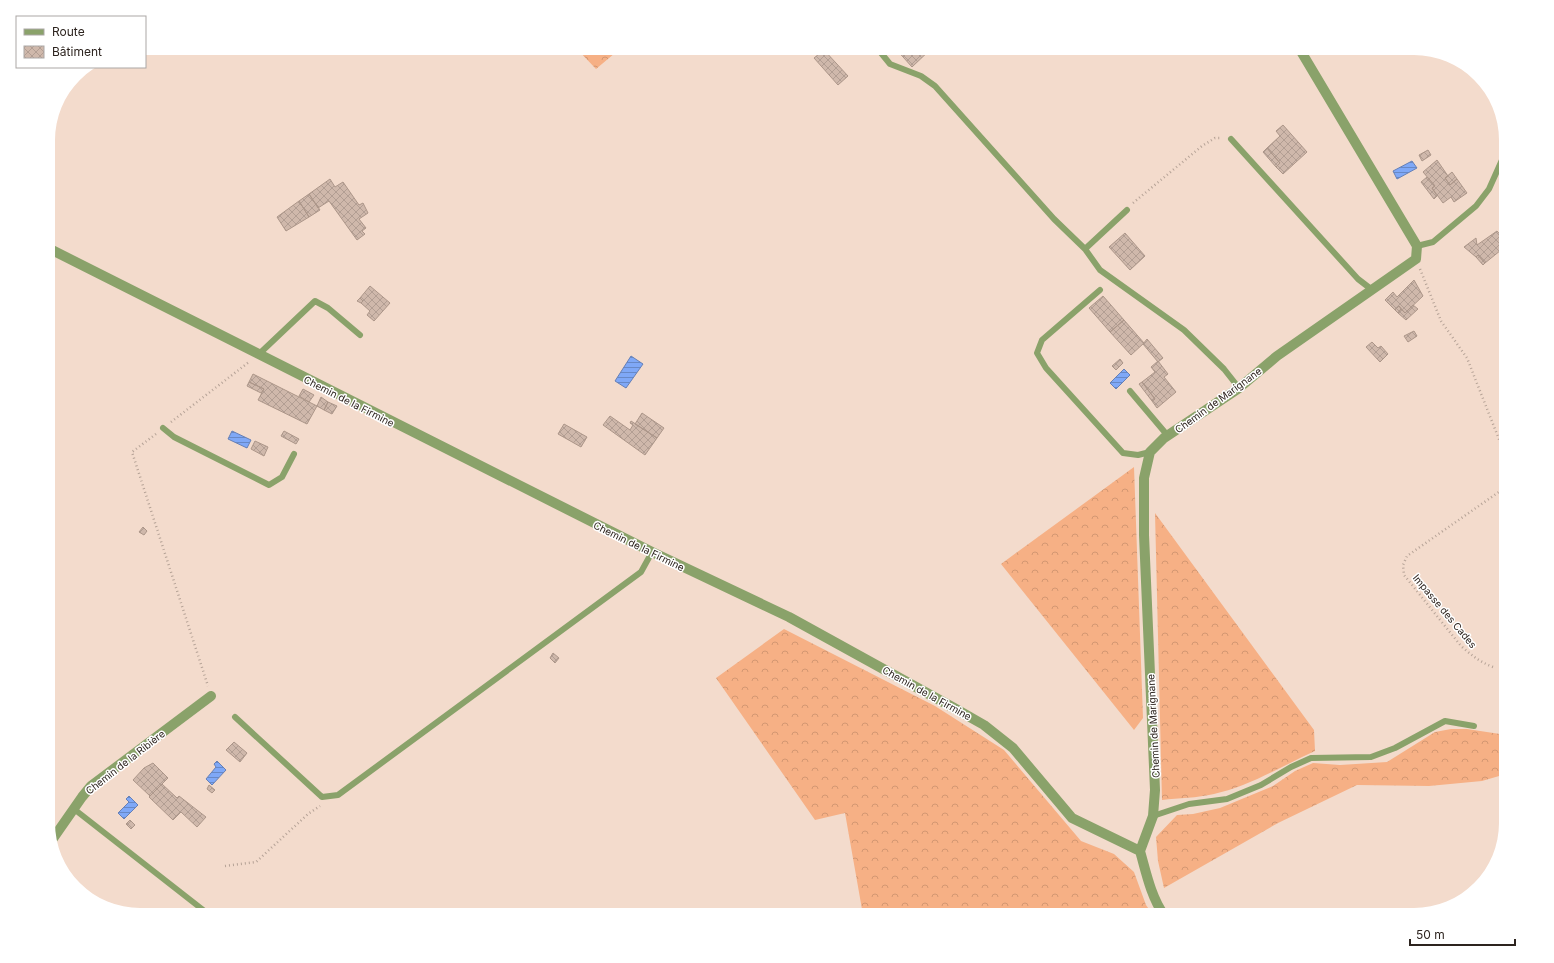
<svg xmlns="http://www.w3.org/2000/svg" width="1554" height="963" font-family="Inter,sans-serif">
  <defs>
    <pattern id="forest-crowns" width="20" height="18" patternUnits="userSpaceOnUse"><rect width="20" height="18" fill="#f6b085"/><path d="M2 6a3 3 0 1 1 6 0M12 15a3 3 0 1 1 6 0" fill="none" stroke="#d39772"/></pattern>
    <pattern id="water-rules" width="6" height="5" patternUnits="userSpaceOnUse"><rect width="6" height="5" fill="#7fa8f7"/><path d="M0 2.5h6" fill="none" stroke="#6889c7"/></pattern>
    <pattern id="building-cross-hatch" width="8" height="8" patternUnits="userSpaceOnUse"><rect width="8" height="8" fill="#cfb8ab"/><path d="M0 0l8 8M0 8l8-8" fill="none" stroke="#b29e93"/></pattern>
  </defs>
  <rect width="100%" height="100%" fill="#f3dbcc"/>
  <path fill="url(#forest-crowns)" d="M576,48H621L596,69Z
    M1134,467L1143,718L1134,730L1001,564Z
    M1155,513L1314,730L1315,751C1282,766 1250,786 1214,794C1197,798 1179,798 1162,800Z
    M784,629L935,706L1004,750L1081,841L1114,854L1134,872L1146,905L1153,915H863L845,813L815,820L716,678Z
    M1506,727V774L1482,781L1429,786L1357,785L1278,823L1164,888L1158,861L1156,837L1177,815L1193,814L1220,808L1273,786L1295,771L1313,763L1340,765L1387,762L1435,732L1451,729H1467L1500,734Z"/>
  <path fill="url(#water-rules)" stroke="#6680b6" d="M1412,161L1417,168L1397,179L1393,171Z
    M631,356L643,364L626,388L615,381Z
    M1124,369L1130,375L1116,389L1110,383Z
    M232,431L251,440L247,448L228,439Z
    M217,761L226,770L212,785L206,779L216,767L214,764Z
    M129,796L138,805L124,819L118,813L129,802L126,799Z"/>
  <path fill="url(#building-cross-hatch)" stroke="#ac9689" d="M895,48H932L912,67Z
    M824,50L848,76L838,85L814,58Z
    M1283,125L1307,152L1283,174L1276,167L1280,163L1267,148L1280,136L1276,131Z
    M1267,148L1280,163L1276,167L1263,152Z
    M1428,150L1431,155L1422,161L1419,155Z
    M1437,160L1448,176L1445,178L1450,185L1457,179L1467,193L1454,202L1451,197L1443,203L1432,188L1435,186L1423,172Z
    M1452,172L1457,179L1450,185L1445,178Z
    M1427,177L1435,186L1432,188L1437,196L1434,199L1421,182Z
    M330,179L335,187L343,182L359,205L363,203L368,213L359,219L366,228L362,231L365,234L357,240L329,201L318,208L309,194Z
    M309,194L320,210L309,217L299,201Z
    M299,201L309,217L286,231L277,217Z
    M1497,231L1506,241V246L1485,263L1478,255L1476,257L1464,247L1476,238L1477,245Z
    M1125,233L1145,256L1130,270L1109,247Z
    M1506,246V255L1502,250Z
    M1478,255L1485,263L1483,265L1476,257Z
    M1414,280L1423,296L1405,313L1399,306L1395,310L1385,300L1393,292L1397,297Z
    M370,286L390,303L374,321L367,315L370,311L361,303L363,301L360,298Z
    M1103,296L1124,320L1110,332L1089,308Z
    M360,298L363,301L361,303L357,301Z
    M1413,305L1418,309L1406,320L1398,313L1401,309L1405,313Z
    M1399,306L1401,309L1398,313L1395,310Z
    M1124,320L1144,343L1131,355L1110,332Z
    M1414,331L1417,336L1408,342L1404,336Z
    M1147,339L1163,358L1158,362L1143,344Z
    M1372,342L1378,348L1381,346L1388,354L1380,362L1366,347Z
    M1120,359L1123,363L1116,370L1112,366Z
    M1158,361L1168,374L1164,377L1176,392L1157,408L1152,401L1155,399L1142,382L1155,372L1151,367Z
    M253,374L317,406L307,424L258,400L264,389L249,382Z
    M249,382L264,389L261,393L247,386Z
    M1142,382L1155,399L1152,401L1139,384Z
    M303,389L314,395L309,402L299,396Z
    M321,397L328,402L324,410L317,406Z
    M328,402L337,406L332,414L324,410Z
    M642,413L664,428L657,438L635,424Z
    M610,416L630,430L633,425L630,423L631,421L657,438L645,455L603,425Z
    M564,424L587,437L581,447L558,434Z
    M284,431L299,439L296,444L281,436Z
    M255,441L268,447L264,456L251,449Z
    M143,527L147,531L144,535L139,532Z
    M553,653L559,658L555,663L550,658Z
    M234,742L247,753L240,762L226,750Z
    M153,763L168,778L150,796L133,780L144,768Z
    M162,784L177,798L179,796L206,817L197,827L181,812L173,820L149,797Z
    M209,785L215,790L212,793L207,789Z
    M130,820L135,825L131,829L126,824Z"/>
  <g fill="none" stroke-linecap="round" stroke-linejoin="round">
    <path stroke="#b6a397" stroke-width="2.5" stroke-dasharray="1 3" stroke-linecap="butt" d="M1133,203L1202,146L1215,138H1222
      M1420,269L1441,321L1467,358L1506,457
      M171,422L249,362
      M156,434L132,452L208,686
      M1493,667C1480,662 1471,655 1461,646L1404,575L1403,565L1407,556L1506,487
      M225,866L256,862L308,814L320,806"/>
    <path stroke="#8aa26a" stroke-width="6" d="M877,48L890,64L921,76L935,86L1054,219L1085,249
      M1231,139L1358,279L1371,289
      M1127,210L1085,249L1100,270L1184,330L1224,369L1239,388
      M1417,246L1433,242L1476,206L1489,189L1506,151
      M1100,290L1042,340L1037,353L1046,368L1123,453L1138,455L1150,452
      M258,355L315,301L328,308L360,335
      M1130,391L1168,436
      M163,428L174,437L269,485L282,477L294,454
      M235,717L322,797L338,795L641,572L652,552
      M74,809L207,913L205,915
      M1153,816L1189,804L1227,799L1261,785L1291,767L1311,758L1371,757L1395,748L1445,721L1474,726"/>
    <path stroke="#8aa26a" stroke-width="10" d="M48,248L652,552L789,617L954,708L984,725L1013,748L1072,818L1140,851C1146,872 1151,897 1164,915
      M52,840L82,797L91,786L211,696
      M1140,851L1153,816L1155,790L1144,535V478L1150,452L1164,438L1239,388L1277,356L1416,259L1417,246L1299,48"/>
  </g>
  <g text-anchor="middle" stroke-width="3" stroke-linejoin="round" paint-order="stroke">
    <g font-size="10" fill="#2d241f" stroke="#fff">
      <text transform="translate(1218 400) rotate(-36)" y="4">Chemin de Marignane</text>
      <text transform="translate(349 401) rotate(27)" y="4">Chemin de la Firmine</text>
      <text transform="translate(639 546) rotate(26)" y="4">Chemin de la Firmine</text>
      <text transform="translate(1445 611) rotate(50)" y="4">Impasse des Cades</text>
      <text transform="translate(927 693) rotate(29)" y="4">Chemin de la Firmine</text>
      <text transform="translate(1153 726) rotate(-93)" y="4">Chemin de Marignane</text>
      <text transform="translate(125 762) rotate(-38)" y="4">Chemin de la Ribière</text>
    </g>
  </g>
  <path d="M0 0H1554V963H0ZM140 55H1414A85 85 0 0 1 1499 140V823A85 85 0 0 1 1414 908H140A85 85 0 0 1 55 823V140A85 85 0 0 1 140 55Z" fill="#fff" fill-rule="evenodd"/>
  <rect x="16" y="16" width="130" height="52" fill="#ffffff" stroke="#aba7a5"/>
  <rect x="24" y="29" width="20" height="6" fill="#8aa26a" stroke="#aba7a5"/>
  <text x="52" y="36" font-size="12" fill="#2d241f">Route</text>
  <rect x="24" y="46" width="20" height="12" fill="url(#building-cross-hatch)" stroke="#aba7a5"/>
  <text x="52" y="56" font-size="12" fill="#2d241f">Bâtiment</text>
  <path d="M1410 939v6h105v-6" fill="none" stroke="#2d241f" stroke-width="2"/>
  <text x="1416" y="939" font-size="12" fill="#2d241f" stroke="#ffffff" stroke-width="3" paint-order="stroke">50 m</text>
</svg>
